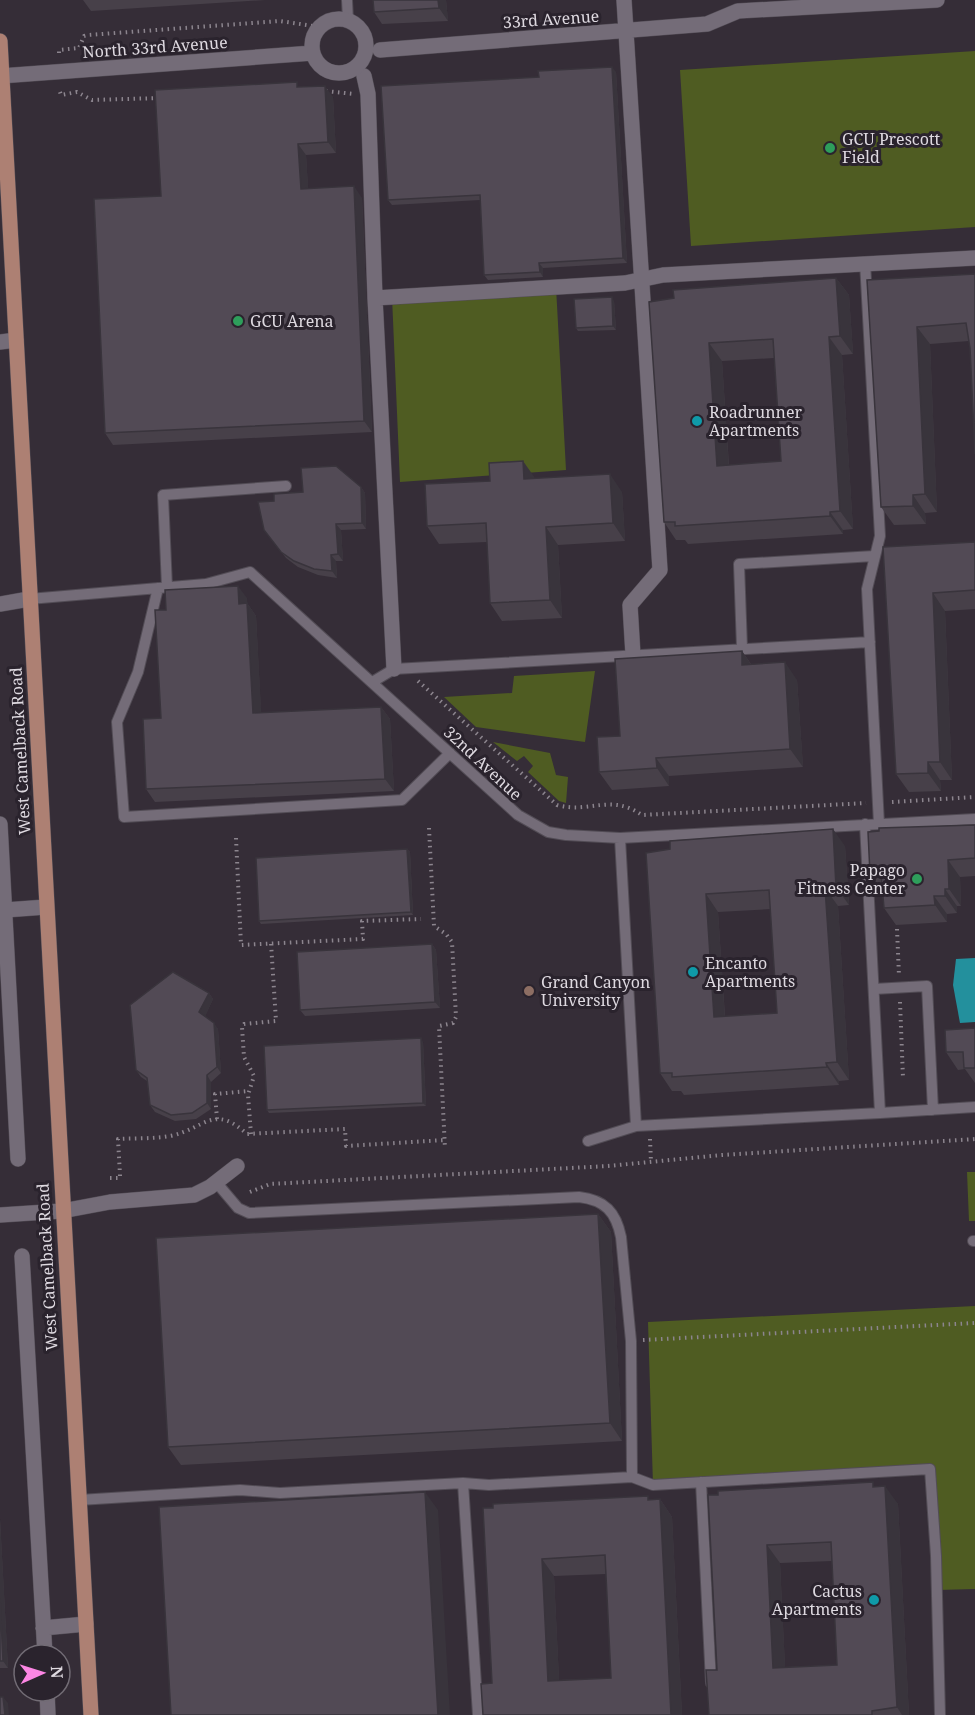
<svg xmlns="http://www.w3.org/2000/svg" width="975" height="1715" font-family="'Noto Serif',serif">
  <rect width="100%" height="100%" fill="#352d37"/>
  <path fill="#4f5c22" d="M975,51V227L691,246L680,70Z
    M556,287L566,470L400,482L392,297Z
    M595,671L585,742L476,727L444,697L512,693L514,676Z
    M493,742L550,753L556,775L568,777L566,803L559,801L528,772L533,766L524,756L517,761Z
    M967,1172H975V1221H969Z
    M975,1306V1589L937,1590L929,1469L653,1485L648,1322Z"/>
  <path fill="#23909d" d="M975,958V1022L960,1023L953,985L956,959Z"/>
  <g fill="none" stroke-linecap="round" stroke-linejoin="round">
    <defs>
      <path id="service" d="M347,0L348,20
        M865,262L880,536L867,589L879,824
        M167,587L163,495L286,486
        M158,588L138,672L117,722L124,817L402,800L450,753
        M29,599L206,584L250,572L518,815L548,832L566,835L620,838L975,819
        M742,648L739,564L874,556
        M374,681L394,669L870,642
        M620,838L636,1126L880,1113L865,824
        M874,989L927,986L933,1110
        M880,1113L975,1107
        M588,1141L636,1126
        M216,1182L238,1208L249,1213L579,1197C605,1200 616,1212 621,1237L631,1341L632,1477L653,1485L930,1469L936,1556L940,1715
        M973,1241H975
        M701,1482L711,1683
        M463,1483L489,1485L632,1477
        M79,1500L240,1490L280,1493L463,1483L478,1715"/>
      <path id="pedestrian" d="M624,0L660,570L630,605L633,655
        M380,50L707,24L738,11L937,0
        M364,76L368,94L375,298L394,669
        M375,298L625,283L663,275L975,258"/>
      <path id="minor" d="M312 46a27 27 0 1 1 54 0a27 27 0 1 1-54 0Z
        M0,76L313,53
        M0,342L16,340
        M0,604L29,599
        M0,824L18,1159
        M5,910L46,907
        M62,1211L110,1202L194,1195L210,1187L237,1166
        M22,1256L45,1655
        M43,1628L86,1624
        M47,1691L48,1715"/>
      <path id="tertiary" d="M0,1215L62,1211"/>
      <path id="primary" d="M0,41L91,1715"/>
    </defs>
    <use href="#service" stroke="#524c55" stroke-width="12"/>
    <use href="#pedestrian" stroke="#524c55" stroke-width="16"/>
    <use href="#minor" stroke="#524c55" stroke-width="16"/>
    <use href="#tertiary" stroke="#524c55" stroke-width="16"/>
    <use href="#primary" stroke="#524c55" stroke-width="16"/>
    <path stroke="#8c858e" stroke-width="4" stroke-dasharray="1.5 4.5" stroke-linecap="butt" d="M59,53V50L79,48L84,36L88,35L280,21L320,27
      M326,91L354,94
      M60,92L61,95L77,92L92,100L160,98
      M418,681L557,805C590,814 610,793 642,815L866,803
      M892,802L975,797
      M429,828L434,926L446,934L452,942L456,1017L453,1023L439,1026L445,1149
      M236,838L241,945L363,939L362,921L421,919
      M897,929L899,976
      M900,1002L903,1078
      M217,1119L215,1094L249,1091
      M251,1134L248,1095L254,1076L244,1057L242,1027L244,1024L276,1021L271,943
      M650,1139L651,1162
      M110,1178H120V1175L118,1139C135,1138 153,1139 170,1136C205,1129 213,1103 247,1134L345,1129L346,1146L445,1140
      M250,1192L270,1184L608,1166L722,1155L975,1139
      M643,1340L975,1323"/>
    <use href="#service" stroke="#746c78" stroke-width="10"/>
    <use href="#pedestrian" stroke="#746c78" stroke-width="15"/>
    <use href="#minor" stroke="#746c78" stroke-width="15"/>
    <use href="#tertiary" stroke="#746c78" stroke-width="15"/>
    <use href="#primary" stroke="#ad8073" stroke-width="15"/>
  </g>
  <path fill="#474049" fill-rule="evenodd" d="M83,0H265L91,11Z
    M446,0L448,21L382,24L374,12Z
    M616,72L627,263L543,268V277L488,280L484,275L480,200L392,205L388,200L539,77Z
    M301,87L333,97L336,153L306,155L308,189L362,198L372,432L113,445L105,433L161,196Z
    M975,274L970,348L969,341L930,344L937,512L925,513L926,524L894,525L881,507L867,280Z
    M836,278L849,295L853,354L842,355L853,529L843,530V534L688,544L685,540H676L664,522L649,302ZM774,358L781,461L729,465L722,361Z
    M614,301L616,330L578,331L576,328Z
    M535,479L622,492L625,541L558,545L562,618L502,621L490,603L487,542L439,544L427,526L490,481Z
    M361,487L365,493L366,529L341,530L343,561H336L337,578L318,575L298,567L286,558L269,536L274,501L303,492Z
    M975,542V609L945,611L952,780H940L941,791L909,792L896,774L883,547Z
    M247,598V603L256,616L261,713L381,707L390,719L394,791L155,802L146,789L161,718L166,610Z
    M742,651L751,664L797,680L803,767L669,776V786L612,790L599,772L620,736Z
    M975,825V876L960,877L961,906H957V913L947,914V922L896,925L884,908L882,891L870,874Z
    M845,846L849,905L838,906L849,1080L839,1081V1085L684,1095L681,1091H672L660,1073L646,853ZM771,909L777,1013L725,1016L718,912Z
    M407,849L410,852L413,915L261,924L259,921Z
    M432,944L436,950L440,1008L305,1016L300,1010Z
    M209,993L213,999L205,1016L218,1029L221,1073L211,1082V1109L196,1119L175,1121L155,1112L150,1105L147,1081L141,1077L136,1070Z
    M975,1028V1083L965,1069L958,1070L946,1052Z
    M423,1042L426,1106L269,1113L267,1110Z
    M598,1214L611,1232L622,1441L181,1465L168,1447Z
    M876,1487L898,1504L909,1715H709L717,1670L708,1495ZM832,1561L837,1665L785,1667L780,1563Z
    M660,1499L672,1517L682,1715H483L492,1683L483,1508ZM606,1574L611,1678L559,1680L554,1576Z
    M0,1519L8,1668H0Z"/>
  <path fill="#39343c" d="M438,0H446L448,21L439,8Z
    M612,67L616,72L627,263L623,258Z
    M325,86L333,97L336,153L328,142Z
    M298,144L306,155L309,200L301,189Z
    M354,186L362,198L372,432L364,421Z
    M539,263L543,268V277L540,272Z
    M836,278L849,295L853,354L840,336Z
    M612,297L614,301L616,330L613,326Z
    M917,327L930,344L937,512L925,494Z
    M829,337L842,355L853,529L840,511Z
    M709,343L722,361L730,484L717,466Z
    M523,461L535,478L524,479Z
    M610,474L622,492L625,541L613,523Z
    M361,487L365,493L366,529L362,523Z
    M913,495L925,513L926,524L913,506Z
    M830,512L843,530V534L830,516Z
    M336,524L341,530L343,561L338,554Z
    M546,527L558,545L562,618L550,600Z
    M331,555L336,561L337,578L332,571Z
    M238,586L247,598L248,616L239,604Z
    M933,593L945,611L952,780L940,762Z
    M247,603L256,616L262,726L253,713Z
    M742,651L754,669L742,665Z
    M785,662L797,680L803,767L790,749Z
    M381,707L390,719L394,791L385,779Z
    M656,758L669,776V786L657,768Z
    M928,762L940,780L941,791L928,773Z
    M833,829L845,846L849,905L836,887Z
    M407,849L410,852L413,915L411,912Z
    M948,860L960,877L961,906L949,889Z
    M825,888L838,906L849,1080L837,1062Z
    M945,889L957,906V913L945,896Z
    M706,894L718,912L726,1035L714,1017Z
    M934,896L947,914V922L935,905Z
    M432,944L436,950L440,1008L435,1002Z
    M209,993L213,999L204,1019L199,1012Z
    M214,1023L218,1029L221,1073L217,1067Z
    M421,1038L423,1042L426,1106L423,1103Z
    M826,1063L839,1081V1085L827,1067Z
    M207,1075L211,1082V1109L207,1103Z
    M598,1214L611,1232L622,1441L610,1423Z
    M885,1486L898,1504L909,1715H902L897,1707Z
    M425,1492L438,1510L450,1715H438Z
    M660,1499L672,1517L682,1715H671Z
    M0,1519L8,1668L3,1661L0,1598Z
    M767,1545L780,1563L786,1686L773,1668Z
    M542,1559L554,1576L560,1699L548,1681Z
    M3,1697L8,1703L9,1715H5Z"/>
  <path fill="#524a55" stroke="#39343c" stroke-width="1.5" fill-rule="evenodd" d="M373,0H438L439,8L374,12Z
    M612,67L623,258L539,263L540,272L484,275L480,195L388,200L381,86L539,77L538,71Z
    M297,82V87L325,86L328,142L298,144L301,189L354,186L364,421L105,433L94,199L161,196L155,90Z
    M975,274V454L970,348L966,323L917,327L925,494L913,495V506L881,507L867,280Z
    M836,278L840,336L829,337L840,511L830,512V516L675,526V522H664L649,302L674,298L673,290ZM773,339L781,461L717,466L709,343Z
    M612,297L613,326L576,328L574,299Z
    M523,461L524,479L610,474L613,523L546,527L550,600L490,603L486,523L427,526L425,484L490,481L489,463Z
    M336,466L361,487L362,523L336,524L338,554L331,555L332,571L314,569L294,561L281,552L264,530L258,502L274,501V494L303,492L301,468Z
    M975,542V590L933,593L940,762H928V773L896,774L883,547Z
    M238,586L239,604L247,603L253,713L381,707L385,779L146,789L143,719L161,718L155,610H166L165,590Z
    M742,651V665L785,662L790,749L656,758L657,768L599,772L597,737L620,736L615,659Z
    M975,825V858L948,860L949,889H945V896H934L935,905L884,908L881,874H870L868,832L879,831V828Z
    M833,829L836,887L825,888L837,1062L826,1063L827,1067L672,1077V1073H660L646,853L670,849V841ZM769,890L777,1013L714,1017L706,894Z
    M407,849L411,912L259,921L256,858Z
    M432,944L435,1002L300,1010L297,952Z
    M173,972L209,993L199,1012L214,1023L217,1067L207,1075V1103L192,1113L171,1115L150,1105L147,1078L136,1070L130,1005Z
    M975,1028V1068H964L963,1052H946L945,1030Z
    M421,1038L423,1103L267,1110L264,1046Z
    M598,1214L610,1423L168,1447L156,1238Z
    M873,1482V1487L885,1486L897,1707L872,1711V1715H709L706,1670H717L708,1495H718V1491ZM831,1542L837,1665L773,1668L767,1545Z
    M425,1492L438,1715H171L159,1507Z
    M648,1496V1500L660,1499L671,1715H483L481,1684L492,1683L483,1508H493V1504ZM605,1555L611,1678L548,1681L542,1559Z
    M0,1598L3,1661H0Z
    M0,1697H3L5,1715H0Z"/>
  <g fill="#2e9e5b" stroke="#2a232d" stroke-width="2">
    <circle cx="830" cy="148" r="6"/>
    <circle cx="238" cy="321" r="6"/>
    <circle cx="917" cy="879" r="6"/>
  </g>
  <g fill="#0f9aa8" stroke="#2a232d" stroke-width="2">
    <circle cx="697" cy="421" r="6"/>
    <circle cx="693" cy="972" r="6"/>
    <circle cx="874" cy="1600" r="6"/>
  </g>
  <circle fill="#8d6e63" stroke="#2a232d" stroke-width="2" cx="529" cy="991" r="6"/>
  <g text-anchor="middle" stroke-width="6" stroke-linejoin="round" paint-order="stroke">
    <g font-size="16" fill="#ded9e0" stroke="#2a232d">
      <text transform="translate(551 19) rotate(-4)" y="6">33rd Avenue</text>
      <text transform="translate(155 47) rotate(-4)" y="6">North 33rd Avenue</text>
      <text transform="translate(20 751) rotate(-93)" y="6">West Camelback Road</text>
      <text transform="translate(483 763) rotate(43)" y="6">32nd Avenue</text>
      <text transform="translate(47 1267) rotate(-93)" y="6">West Camelback Road</text>
    </g>
    <g font-size="16" fill="#ded9e0" stroke="#2a232d" text-anchor="start">
      <text x="842" y="145">GCU Prescott<tspan x="842" dy="18">Field</tspan></text>
      <text x="250" y="327">GCU Arena</text>
      <text x="709" y="418">Roadrunner<tspan x="709" dy="18">Apartments</tspan></text>
      <text x="905" y="876" text-anchor="end">Papago<tspan x="905" dy="18">Fitness Center</tspan></text>
      <text x="705" y="969">Encanto<tspan x="705" dy="18">Apartments</tspan></text>
      <text x="541" y="988">Grand Canyon<tspan x="541" dy="18">University</tspan></text>
      <text x="862" y="1597" text-anchor="end">Cactus<tspan x="862" dy="18">Apartments</tspan></text>
    </g>
  </g>
  <g transform="translate(42 1673) rotate(87)"><circle r="28" fill="#2a232d" stroke="#726c75" stroke-width="1.5"/>
  <path d="M0-4.5L10 22L0 15L-10 22Z" fill="#fc86e4"/>
  <text y="-9" font-size="16" font-weight="bold" text-anchor="middle" fill="#ded9e0">N</text>
  </g>
</svg>
